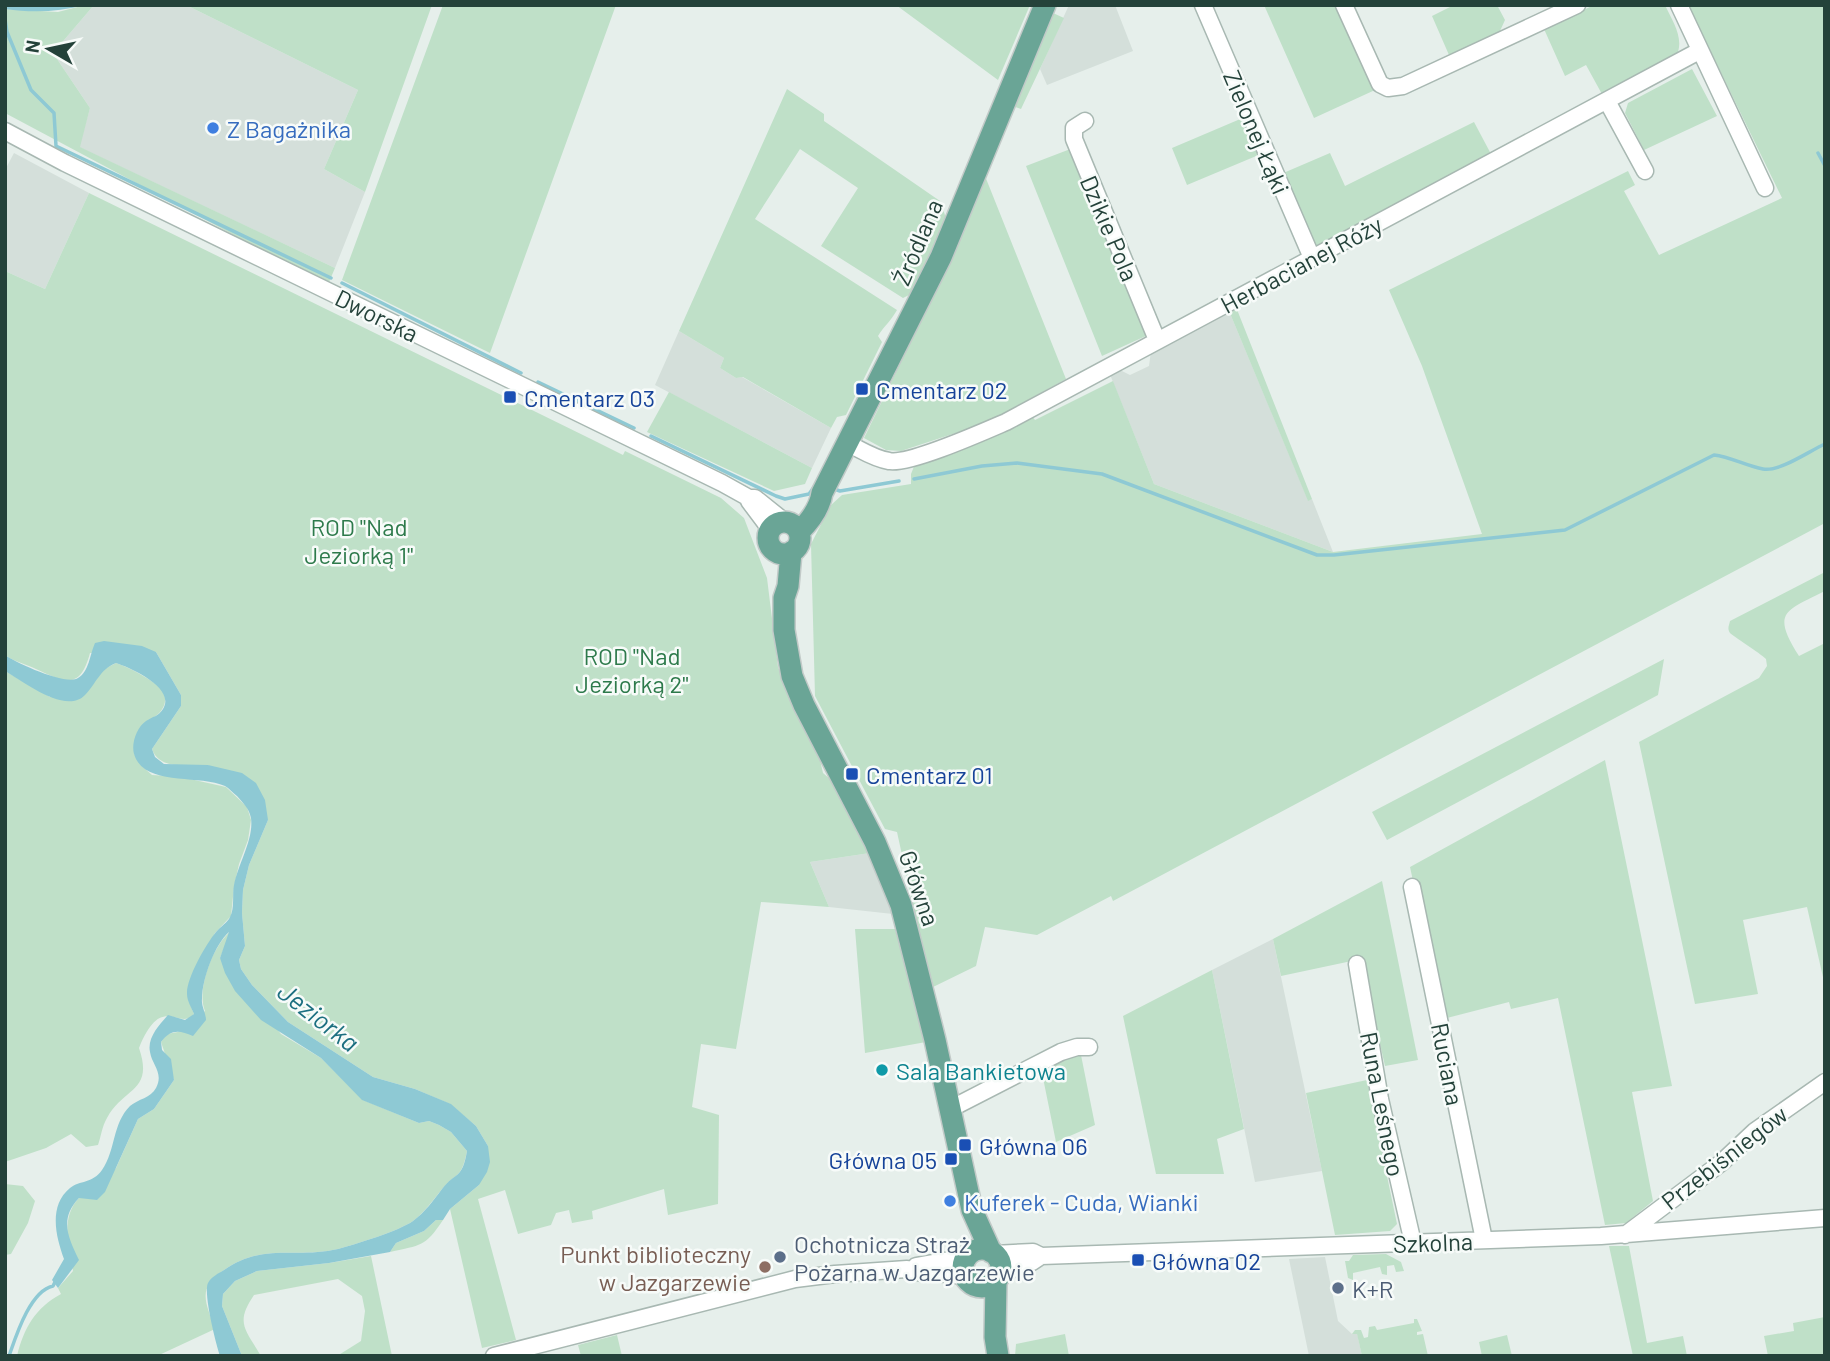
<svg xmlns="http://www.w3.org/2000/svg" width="1830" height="1361" viewBox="0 0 1830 1361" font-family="Barlow,sans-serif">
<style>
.built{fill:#d4dfda}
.green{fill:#bfe0c8}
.water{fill:#8ec9d4}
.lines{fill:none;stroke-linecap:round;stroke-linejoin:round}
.stream{stroke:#8ec9d4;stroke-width:3.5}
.minor-casing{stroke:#a8b8b2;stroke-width:19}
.major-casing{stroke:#c2cac8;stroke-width:24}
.minor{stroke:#fff;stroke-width:16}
.major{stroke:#6aa596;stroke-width:21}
.shop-dot{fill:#3f7fe0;stroke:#f7fbf9;stroke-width:2.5}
.transit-dot{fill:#1a4fb4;stroke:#f7fbf9;stroke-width:2.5}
.culture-dot{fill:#0f9aa8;stroke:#f7fbf9;stroke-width:2.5}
.service-dot{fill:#5c6f8a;stroke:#f7fbf9;stroke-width:2.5}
.education-dot{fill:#8d6e63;stroke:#f7fbf9;stroke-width:2.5}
.labels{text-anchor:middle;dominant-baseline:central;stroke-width:5;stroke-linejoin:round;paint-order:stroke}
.shop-label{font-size:24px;fill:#366cbe;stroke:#f7fbf9;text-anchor:start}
.street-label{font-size:24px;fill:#24423a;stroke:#f7fbf9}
.transit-label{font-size:24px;fill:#164399;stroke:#f7fbf9;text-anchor:start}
.park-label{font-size:24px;fill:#2d7a4b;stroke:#f7fbf9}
.culture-label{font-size:24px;fill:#0d838f;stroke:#f7fbf9;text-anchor:start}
.service-label{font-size:24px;fill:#4e5e75;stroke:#f7fbf9;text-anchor:start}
.education-label{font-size:24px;fill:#785e54;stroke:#f7fbf9;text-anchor:end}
.water-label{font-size:26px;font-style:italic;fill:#1c6f80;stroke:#f7fbf9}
</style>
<rect width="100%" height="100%" fill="#e6efeb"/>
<!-- built -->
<path class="built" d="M94,5h92l172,85 -34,79 41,23 -30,76 -256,-121 11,-39 -37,-55z
M1069,5h46l18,46 -86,34 -7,-16z
M14,153l75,40 -44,96 -40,-18v-101z
M1229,311l79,189 4,-1 21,53 -179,-68 -45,-112 7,-4 14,7 19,-9 2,-15z
M679,331l45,27 -4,10 16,10 6,-1 89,51 -19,40 -157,-83z
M870,853l23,61 -64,-7 -19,-45z
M1273,939l49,232 -67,11 -43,-212z
M1325,1257l13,64 14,13 5,-1 5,23h-53l-20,-97z"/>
<!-- green -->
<path class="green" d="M85,5h9l-41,48 37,55 -10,39 255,121 -6,14 -5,1 -319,-170v-104l53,3z
M186,5h246l-67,187 -41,-23 34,-79z
M443,5h173l-126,348 -148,-73z
M896,5h134l-32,75z
M1264,5h73l38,85 -61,28z
M1454,5h43l8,15 -5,11 -51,24 -17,-39z
M1594,5h71c7,15 18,31 13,47l-75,44 -17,-31 -21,11 -21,-47z
M1688,5h137v518l-712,378 -2,-5 -74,39 -52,-8 -9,39 -45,22 -34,-156 -12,-3 -70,-133 -4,-152 20,-39 11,-10 69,-11v-10l4,-10 45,-13 72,-35 3,4 78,-39 41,103 179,68 149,-18 -60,-168 -33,-76 239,-119 7,14 -11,6 35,64 123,-57z
M1053,13l11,5 -43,91 -8,-3z
M1692,69l25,47 -73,34 -19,-37 3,-10z
M787,89l37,25v7l116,80 6,17 -33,75 -10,5 -82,-52 37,-58 -58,-39 -45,70 142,91c-6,11 -13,16 -19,26l4,6 -36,73 -9,2 -6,11 -88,-51 -7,1 -16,-10 4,-10 -45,-27z
M1245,117l16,37 -74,31 -15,-37z
M1474,122l17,32 -179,95 -31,-75 49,-21 15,33z
M1073,148l75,187 -46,21 -76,-190z
M985,176l81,203 -80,44 -85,28 -15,-1 -22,-12 77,-158 42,-103z
M89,193l502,246 32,16 2,-4 96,47 23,20 23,60 11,89 7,19 35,74 3,13 7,6 40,74 -60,9 19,45 -68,-5 -25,147 -35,-5 -9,63 27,8 -1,89 -50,11 -4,-26 -72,22 1,8 -21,4 -3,-13 -13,3 -5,12 -33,9 -13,-44 -27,9 38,141 -34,8 -32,-139 29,-24 9,-39 -12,-20 -26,-22 -35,-15 -42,-12 -85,-55 -36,-37 -11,-16 -2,-9 6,-14 -3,-33 1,-23 6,-25 19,-45 -60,-55c-20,-1 -48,6 -56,-16l29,-43v-11l-25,-43 -66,1c-10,37 -24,30 -54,16 -10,-5 -21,-7 -31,-14v-384l40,18z
M1236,307l76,192 -4,2 -79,-190z
M669,392l143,76 -7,16 -31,7 -127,-59z
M1825,572v19c-40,20 -54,21 -26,65l26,-13v343l-18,-79 -64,13 15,74 -63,10 -56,-262 120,-64 8,-12 -1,-7c-6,-6 -33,-23 -36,-26 -3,-5 -1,-7 0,-12z
M1664,659l-6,36 -271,145 -15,-28z
M116,663c14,5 29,13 41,22 16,12 6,30 -9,35l-14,34 9,13 9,8 29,2 45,10 21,20 4,13 -3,20 -9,24 -5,23 -3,29 -16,17 -25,48v23l4,10c-15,18 -32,-23 -55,34 15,44 -15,39 -32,70 -5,8 -6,19 -9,27l-12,2 -15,-13 -25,14 -41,14v-491l45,26z
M1605,760l67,326 -40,6 21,109 -27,22 -21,2 -47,-227 -47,11 -2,-7 -66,17 -33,-152z
M1382,881l36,179 -33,6 -24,-107 -80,17 -8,-37z
M855,929h40l31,113 -61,11z
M231,931l-11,27 61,76 40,24 42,42 56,23 10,-2 10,4 12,7 16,19c-6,29 -10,20 -25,38 -9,11 -17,23 -29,32 -14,10 -57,23 -75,28 -43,10 -73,-7 -114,21 -27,18 -19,31 -9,59l-58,27h-140c7,-28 18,-48 44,-62l-3,-6 15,-17c-4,-25 -13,-53 6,-73l7,-1 30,-29 22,-49 16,-10 20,-29 -13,-38 6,-8 16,-3 22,-20c-9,-21 8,-66 26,-80z
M1212,970l32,159 -27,10 7,35h-68l-33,-158z
M1074,1051l7,4 14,70 -39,17 -15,-74z
M1367,1080l30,144 -7,7 -55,4 -29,-142z
M5,1184l18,2 12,15 -7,22 -17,31 -6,1z
M436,1220h7c-18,27 -22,25 -53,32l6,-9 28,-12z
M1609,1246h20l18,97 36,-7 4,20h-54z
M1386,1254l15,8 3,9 -8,1 -2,-7 -7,1v9l-5,-1 -2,-7 -27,6v7l-5,-2 -3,-17h4l4,-6z
M371,1256l21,100h-55l24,-15 4,-30 -3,-15 -24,-17 -84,16c-19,28 -9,34 7,61h-19l-20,-50 1,-12 12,-13 22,-10 72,-8z
M1825,1317v39h-57l-4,-20 30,-5 -1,-8z
M1414,1319h3l5,12 -5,1v3l6,-1 5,22h-66l-5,-22h-5l3,-4h6l3,8 4,-1 1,-10 6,-1 2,4 37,-7z
M1065,1334l4,22h-54l1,-12z
M617,1335l5,21h-41l-3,-11z
M1507,1335l5,21h-30l-3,-14z"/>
<!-- water -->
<path class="water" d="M5,5h80c-27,7 -52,8 -80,4z
M104,641l38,5 14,6 25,43v11l-29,43 3,8 9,7 44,1 34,8 14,10 9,17 3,20 -19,45 -6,25 -1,23 3,33 -6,14 2,9 11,16 36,37 85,55 42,12 36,15 25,22 12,20 2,16 -3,10 -8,13 -29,24 -7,11h-7l-12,11 -28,12 -6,9 -61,11 -72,8 -22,10 -12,13 -1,12 20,50h-22c-4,-12 -17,-63 -12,-73 3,-6 11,-10 16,-13 41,-28 71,-11 114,-21 18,-5 61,-18 75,-28 12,-9 20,-20 29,-32 14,-18 20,-9 25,-38l-16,-19 -12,-7 -10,-4 -10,2 -57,-23 -41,-42 -60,-38 -26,-29 -10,-18 -5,-15 9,-26c-14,12 -27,47 -27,67 -1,7 4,14 4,21l-13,16c-14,-6 -22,-7 -32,6l1,8 9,9 3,21 -20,29 -16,10 -33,73 -8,8 -18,-2c-20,21 -11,39 0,62l-21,28 -6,-8 12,-21c-8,-22 -16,-53 6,-71 10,-8 22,-4 32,-18 14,-20 10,-46 28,-64 8,-7 21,-8 26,-18 8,-15 -4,-23 -6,-36 -3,-14 9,-27 18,-37l17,5 9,-6c-2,-5 -7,-13 -7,-20 -1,-15 19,-50 29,-62 4,-5 12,-10 14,-15 5,-9 2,-23 4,-32 4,-21 20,-46 17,-67 -2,-10 -8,-15 -14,-22 -4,-3 -8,-8 -12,-10 -27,-12 -81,1 -91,-32 -3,-11 3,-27 12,-33 7,-5 12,-4 17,-12 13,-21 -32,-41 -47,-46 -16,6 -20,21 -31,32 -19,20 -61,-13 -80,-24v-16c11,8 62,31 73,23 11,-6 12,-24 17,-35z"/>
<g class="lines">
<!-- stream -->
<path class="stream" d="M5,19l2,13 24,58 23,23 2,33 275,132
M1818,153l7,13
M342,283l179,90
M538,382l96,46
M651,436l125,60 9,3 24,-5 5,-7
M914,479l68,-13 35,-3 85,11 215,81h17l231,-25 149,-75c17,2 32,11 49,14 17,3 46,-18 62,-25
M837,490l3,1 59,-10
M9,1356c7,-20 21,-65 44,-70l3,-6"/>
<defs>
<path id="minor" d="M1203,5l109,253
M1344,5l36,79 8,4 15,-2 174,-81
M1679,5l86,183
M1607,101l38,70
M1085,121l-11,7v11l83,201
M5,131l60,32 657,320 27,15h6l30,24
M849,444c12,6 26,15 40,17 20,4 96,-30 117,-39l693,-371
M749,501l21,28
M1412,887l72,353
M1357,964l23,135 33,144
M950,1109l111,-57 16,-5h12
M1625,1235l96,-72 34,-32 70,-49
M994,1254l39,-2 8,4 560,-20 224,-18
M916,1266l50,-9
M999,1274l33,-12 9,-6
M494,1356l301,-77 40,-5 72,-5 15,4 31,1 13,4"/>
<path id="major" d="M768 538a16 16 0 1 1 32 0a16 16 0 1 1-32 0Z
M799,532c10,-10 21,-24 23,-39l119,-236 104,-252
M791,552l-3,34 -4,12v32l8,46 12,29 71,137 26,63 34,135 37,170 19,42
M963 1268a19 19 0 1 1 38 0a19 19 0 1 1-38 0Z
M996,1281l-1,56 3,19"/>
</defs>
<!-- minor casing -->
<use href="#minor" class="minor-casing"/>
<!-- major casing -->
<use href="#major" class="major-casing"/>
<!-- minor -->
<use href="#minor" class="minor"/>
<!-- major -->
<use href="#major" class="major"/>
</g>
<!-- markers -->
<g class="shop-dot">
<circle cx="213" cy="128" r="7"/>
<circle cx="950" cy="1201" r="7"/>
</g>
<g class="transit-dot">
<rect x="855" y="382" width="14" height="14" rx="3.5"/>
<rect x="503" y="390" width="14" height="14" rx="3.5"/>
<rect x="845" y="767" width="14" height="14" rx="3.5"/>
<rect x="958" y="1138" width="14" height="14" rx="3.5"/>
<rect x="944" y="1152" width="14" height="14" rx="3.5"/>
<rect x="1131" y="1253" width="14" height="14" rx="3.5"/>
</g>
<circle class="culture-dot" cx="882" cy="1070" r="7"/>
<g class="service-dot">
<circle cx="780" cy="1257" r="7"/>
<circle cx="1338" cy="1288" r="7"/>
</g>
<circle class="education-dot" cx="765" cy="1267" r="7"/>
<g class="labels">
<!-- shop labels -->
<g class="shop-label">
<text x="227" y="128">Z Bagażnika</text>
<text x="964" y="1201">Kuferek - Cuda, Wianki</text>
</g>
<!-- street labels -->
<g class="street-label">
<text transform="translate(1257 132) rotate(67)">Zielonej Łąki</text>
<text transform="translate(1110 228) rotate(67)">Dzikie Pola</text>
<text transform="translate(917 242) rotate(-67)">Źródlana</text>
<text transform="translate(1301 264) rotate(-28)">Herbacianej Róży</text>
<text transform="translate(377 315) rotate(26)">Dworska</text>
<text transform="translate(920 888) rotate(71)">Główna</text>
<text transform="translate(1448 1064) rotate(79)">Ruciana</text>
<text transform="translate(1383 1104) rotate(79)">Runa Leśnego</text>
<text transform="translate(1724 1157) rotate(-38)">Przebiśniegów</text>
<text transform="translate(1433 1242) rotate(-2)">Szkolna</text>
</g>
<!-- transit labels -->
<g class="transit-label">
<text x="876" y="389">Cmentarz 02</text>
<text x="524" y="397">Cmentarz 03</text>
<text x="866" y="774">Cmentarz 01</text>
<text x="979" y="1145">Główna 06</text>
<text x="937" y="1159" text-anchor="end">Główna 05</text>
<text x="1152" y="1260">Główna 02</text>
</g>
<!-- park labels -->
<g class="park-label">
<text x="359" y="526">ROD "Nad<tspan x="359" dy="28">Jeziorką 1"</tspan></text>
<text x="632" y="655">ROD "Nad<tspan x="632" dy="28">Jeziorką 2"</tspan></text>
</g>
<!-- culture labels -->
<g class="culture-label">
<text x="896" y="1070">Sala Bankietowa</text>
</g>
<!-- service labels -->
<g class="service-label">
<text x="794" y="1243">Ochotnicza Straż<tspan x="794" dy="28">Pożarna w Jazgarzewie</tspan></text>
<text x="1352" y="1288">K+R</text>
</g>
<!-- education labels -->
<g class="education-label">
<text x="751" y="1253">Punkt biblioteczny<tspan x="751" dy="28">w Jazgarzewie</tspan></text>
</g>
<!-- water labels -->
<g class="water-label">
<text transform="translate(319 1016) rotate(38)">Jeziorka</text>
</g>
</g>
<!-- border -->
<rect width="1830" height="1361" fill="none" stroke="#24423a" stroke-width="14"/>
<!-- north arrow -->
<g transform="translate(49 49) rotate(279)" stroke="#f7fbf9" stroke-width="5" paint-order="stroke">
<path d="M0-5L12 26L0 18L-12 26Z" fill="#24423a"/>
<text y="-10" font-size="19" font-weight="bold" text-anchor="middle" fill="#24423a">N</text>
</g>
</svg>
